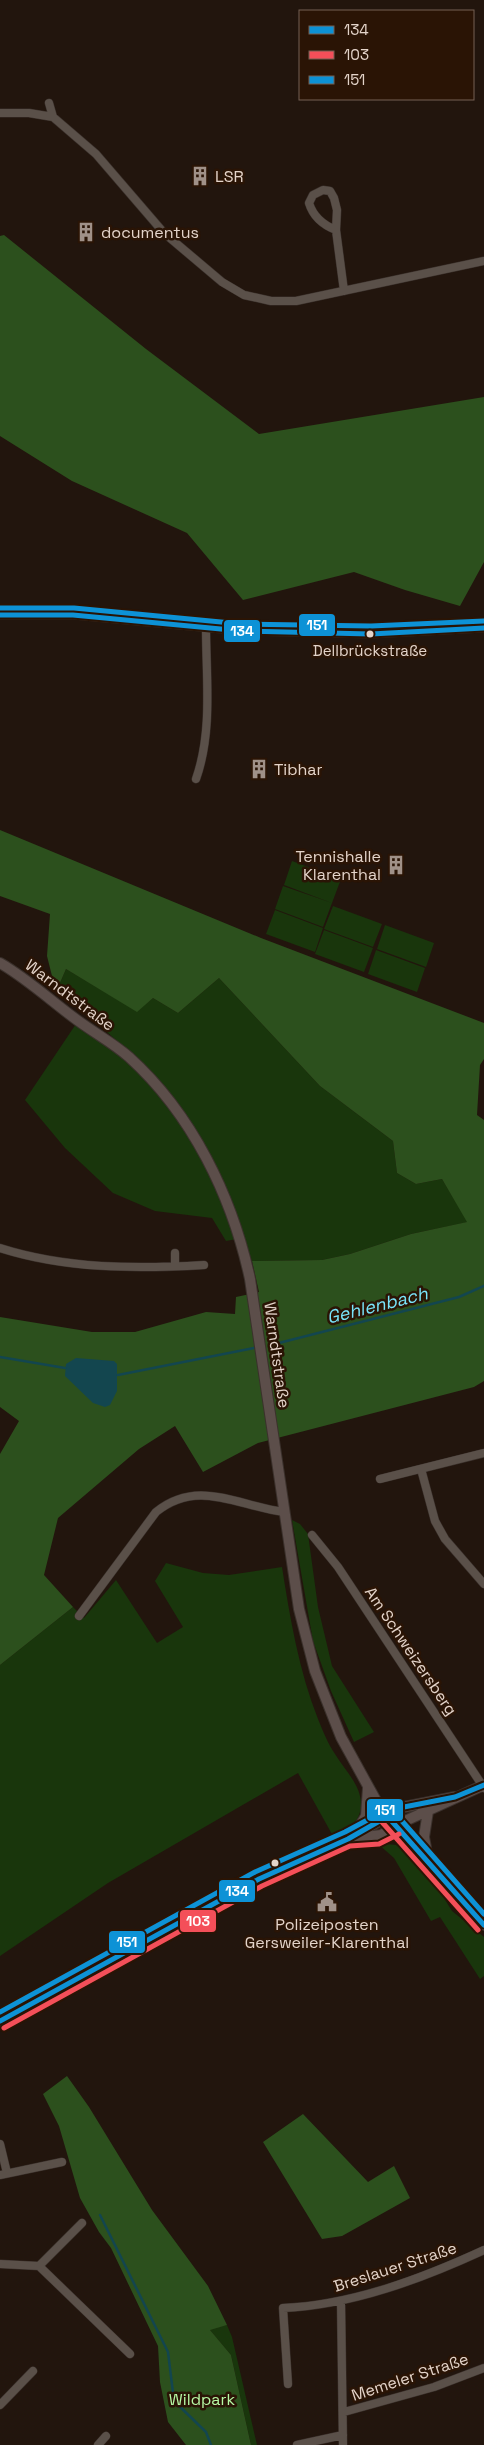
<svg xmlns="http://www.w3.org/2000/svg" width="484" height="2445" viewBox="0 0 484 2445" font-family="'Space Grotesk',sans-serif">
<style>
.green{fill:#19360c}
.forest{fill:#2c501d}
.water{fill:#13464f}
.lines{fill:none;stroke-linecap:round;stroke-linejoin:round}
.stream{stroke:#13464f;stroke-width:2.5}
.street-casing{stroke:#3b312c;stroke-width:9}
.secondary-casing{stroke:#3b312c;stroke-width:12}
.street{stroke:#5a5049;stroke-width:8}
.secondary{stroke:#5c4e4a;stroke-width:10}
.bus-1-casing{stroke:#2a1405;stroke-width:9}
.bus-2-casing{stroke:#2a1405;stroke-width:9}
.bus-3-casing{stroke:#2a1405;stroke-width:9}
.bus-1{stroke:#0d92d6;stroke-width:5}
.bus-2{stroke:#f44f59;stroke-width:5}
.bus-3{stroke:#0d92d6;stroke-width:5}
.bus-dot{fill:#e4d4ca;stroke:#2a1405;stroke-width:2}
.labels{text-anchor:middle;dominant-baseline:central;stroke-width:5;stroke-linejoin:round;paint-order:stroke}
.bus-label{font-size:15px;fill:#e4d4ca;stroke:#2a1405}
.poi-label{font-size:16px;fill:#e4d4ca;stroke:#2a1405;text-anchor:start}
.street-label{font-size:16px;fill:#e4d4ca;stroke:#2a1405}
.park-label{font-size:16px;fill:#b6f8a4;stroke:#2a1405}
.water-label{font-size:18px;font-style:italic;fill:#79e4fa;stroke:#2a1405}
.line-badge{stroke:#2a1405;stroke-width:2}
.badge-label{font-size:14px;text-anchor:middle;font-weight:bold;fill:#fff}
</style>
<rect width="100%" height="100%" fill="#22150d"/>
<!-- green -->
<path class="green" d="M292,861l49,18 -9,24 -48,-18z
M283,886l49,17 -9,24 -48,-18z
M333,906l49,18 -9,23 -49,-18z
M275,910l48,18 -8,24 -49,-18z
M385,925l49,18 -8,24 -49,-18z
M324,930l49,18 -9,24 -49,-18z
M376,950l49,18 -8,24 -49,-18z
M66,969l71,42 16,-13 25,15 41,-35 101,108 73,55 4,32 19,11 26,-5 26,43 -57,12 -61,20 -28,6 -70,1 -32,-85 -91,-124 -44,-40 -29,-20z
M78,1021c22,17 45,34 65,54 45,46 71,104 94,164l-11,2 -14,-23 -57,-7 -42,-18 -48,-45 -40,-48z
M292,1520l8,4 8,10 10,73 14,59 42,66 -20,10 -23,-51 -18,-50z
M166,1563l37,10 26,2 53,-8c8,51 17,104 36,152 5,12 10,25 17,35 9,15 26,31 26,50 0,18 -13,26 -28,32l-35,-63 -190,110 -108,73v-291l73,-58 11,11 32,-38 41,63 26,-16 -28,-46z
M377,1843l19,2 8,5 35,40 13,21 32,26v39l-4,3 -40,-62 -9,4 -37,-63z
M227,2325l5,12 25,108h-6l-20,-90 -22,-26z"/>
<!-- forest -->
<path class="forest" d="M4,235l142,114 113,85 225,-37v165l-24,44 -55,-16 -51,-18 -111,28 -56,-67 -115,-52 -72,-45v-200z
M0,830l261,108 223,85v36l-4,6 -3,50 7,5v261l-10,6 -216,56 -55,29 -28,-46 -36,23 -81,69 -14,57 29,32 -73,58v-211l19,-33 -19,-14v-90l92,15h43l71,-20 29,2 1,-17 23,-5 -7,-31 70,-1 28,-6 61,-20 56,-12 -25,-43 -26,5 -19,-11 -4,-32 -73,-55 -101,-108 -41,35 -25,-15 -16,14 -71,-43 -10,23 -9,-36 3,-42 -50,-18z
M67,2076l22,31 63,103 56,76 19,39 -17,5 21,25 20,90h-65l-18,-23 -8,-40 -2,-36 -47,-98 -12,-16 -19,-34 -21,-72 -16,-32z
M303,2114l65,68 26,-16 16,32 -68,38 -20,3 -59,-97z"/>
<!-- water -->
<path class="water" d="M76,1358l38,3 3,3v27l-7,14 -5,2 -12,-4 -28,-27 1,-12z"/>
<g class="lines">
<!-- stream -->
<path class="stream" d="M275,1344l184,-47 25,-11
M0,1357l65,11
M118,1375l136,-27
M100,2215l68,137 6,49 32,31 5,13"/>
<defs>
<path id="street" d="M49,103l4,14
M0,113h29l24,4 43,37 68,79 58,49 22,13 27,6h25l188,-40
M336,230c-13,-5 -23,-14 -27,-27l4,-8 10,-5 7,1 4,7 3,12 -1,20 8,61
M0,615h73l169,16 129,3 113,-6
M196,779c17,-48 10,-102 10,-152
M0,1248c66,21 136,21 204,17
M175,1266v-13
M421,1469l14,52 10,18 39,45
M380,1479l104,-26
M312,1535l26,32 146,221
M79,1616l77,-104c42,-34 81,-6 128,0
M0,2144l7,29
M0,2175l62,-13
M0,2264l39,2 91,88
M39,2266l43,-43
M341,2301l2,144
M288,2384l-5,-76c69,-3 138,-29 201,-58
M0,2405l33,-34
M344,2412l90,-25 50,-19
M98,2445l8,-9
M297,2445l46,-10"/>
<path id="secondary" d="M0,963c26,15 49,36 73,54 18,14 39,25 56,40 63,57 103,139 121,222l49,330 16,62 26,66 38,69 27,34 78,85
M428,1811l-4,26 5,27
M354,1835l12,-19 2,-28
M352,1839l29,-4 24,-14 79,-36
M0,2021l259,-142 89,-40 56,-32 51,-10"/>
</defs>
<!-- street casing -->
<use href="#street" class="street-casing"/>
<!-- secondary casing -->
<use href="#secondary" class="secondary-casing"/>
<!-- street -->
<use href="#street" class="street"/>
<!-- secondary -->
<use href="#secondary" class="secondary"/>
<defs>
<path id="bus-1" d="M0,615h73l169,16 129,3 113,-6
M388,1817l96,108
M0,2021l259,-142 89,-40 56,-32 51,-10 29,-12"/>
<path id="bus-2" d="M382,1822l96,108
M4,2028l258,-142 88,-40 29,-2 20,-10"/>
<path id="bus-3" d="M0,608h74l168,16 129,2 113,-5
M0,2012l255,-140 90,-40 41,-22 8,2 90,102"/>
</defs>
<!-- bus-1 casing -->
<use href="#bus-1" class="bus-1-casing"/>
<!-- bus-2 casing -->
<use href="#bus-2" class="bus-2-casing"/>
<!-- bus-3 casing -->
<use href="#bus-3" class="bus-3-casing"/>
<!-- bus-1 -->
<use href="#bus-1" class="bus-1"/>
<!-- bus-2 -->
<use href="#bus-2" class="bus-2"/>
<!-- bus-3 -->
<use href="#bus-3" class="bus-3"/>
</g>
<!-- icons -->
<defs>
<symbol id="building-bare" viewBox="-9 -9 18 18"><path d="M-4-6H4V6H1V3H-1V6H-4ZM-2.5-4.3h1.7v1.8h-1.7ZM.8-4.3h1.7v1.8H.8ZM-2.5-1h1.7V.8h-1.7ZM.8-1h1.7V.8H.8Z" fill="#a09188" stroke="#2a1405" stroke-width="2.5" paint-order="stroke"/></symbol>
<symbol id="civic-bare" viewBox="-9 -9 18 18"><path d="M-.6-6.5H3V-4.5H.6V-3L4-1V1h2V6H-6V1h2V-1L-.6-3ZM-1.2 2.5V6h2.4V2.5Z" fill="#a09188" stroke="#2a1405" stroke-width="2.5" paint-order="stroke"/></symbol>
</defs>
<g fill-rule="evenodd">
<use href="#building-bare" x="186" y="162" width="28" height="28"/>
<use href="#building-bare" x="72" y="218" width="28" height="28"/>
<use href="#building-bare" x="245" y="755" width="28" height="28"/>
<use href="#building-bare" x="382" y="851" width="28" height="28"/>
<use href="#civic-bare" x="313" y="1888" width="28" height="28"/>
</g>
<!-- markers -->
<g class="bus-dot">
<circle cx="370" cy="634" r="4.5"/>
<circle cx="275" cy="1863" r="4.5"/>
</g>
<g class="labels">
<!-- bus labels -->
<g class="bus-label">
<text x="370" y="650">Dellbrückstraße</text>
</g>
<!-- poi labels -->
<g class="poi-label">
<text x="215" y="176">LSR</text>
<text x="101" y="232">documentus</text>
<text x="274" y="769">Tibhar</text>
<text x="381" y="856" text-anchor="end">Tennishalle<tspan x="381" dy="18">Klarenthal</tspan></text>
<text x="327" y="1924" text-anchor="middle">Polizeiposten<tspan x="327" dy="18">Gersweiler-Klarenthal</tspan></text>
</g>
<!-- street labels -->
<g class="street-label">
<text transform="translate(70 995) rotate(37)">Warndtstraße</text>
<text transform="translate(277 1355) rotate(82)">Warndtstraße</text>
<text transform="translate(411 1651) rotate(56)">Am Schweizersberg</text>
<text transform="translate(395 2267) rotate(-18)">Breslauer Straße</text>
<text transform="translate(410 2377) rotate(-18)">Memeler Straße</text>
</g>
<!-- park labels -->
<g class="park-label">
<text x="202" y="2399">Wildpark</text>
</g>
<!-- water labels -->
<g class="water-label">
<text transform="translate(377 1305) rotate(-14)">Gehlenbach</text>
</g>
</g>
<g class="line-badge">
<rect x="298" y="613" width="38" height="24" rx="5" fill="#0d92d6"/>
<rect x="223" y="619" width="38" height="24" rx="5" fill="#0d92d6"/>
<rect x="366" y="1798" width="38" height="24" rx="5" fill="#0d92d6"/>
<rect x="218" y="1879" width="38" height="24" rx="5" fill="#0d92d6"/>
<rect x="179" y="1909" width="38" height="24" rx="5" fill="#f44f59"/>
<rect x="108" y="1930" width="38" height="24" rx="5" fill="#0d92d6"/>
</g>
<g class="badge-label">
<text x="317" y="630">151</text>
<text x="242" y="636">134</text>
<text x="385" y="1815">151</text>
<text x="237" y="1896">134</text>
<text x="198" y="1926">103</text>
<text x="127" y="1947">151</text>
</g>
<!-- legend -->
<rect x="299" y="10" width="175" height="90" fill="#2a1405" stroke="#746154"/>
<rect x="309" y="26" width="25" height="8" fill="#0d92d6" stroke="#746154"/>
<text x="344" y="35" font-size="15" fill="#e4d4ca">134</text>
<rect x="309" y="51" width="25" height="8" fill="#f44f59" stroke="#746154"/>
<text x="344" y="60" font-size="15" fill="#e4d4ca">103</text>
<rect x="309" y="76" width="25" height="8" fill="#0d92d6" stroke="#746154"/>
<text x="344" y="85" font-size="15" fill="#e4d4ca">151</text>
</svg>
